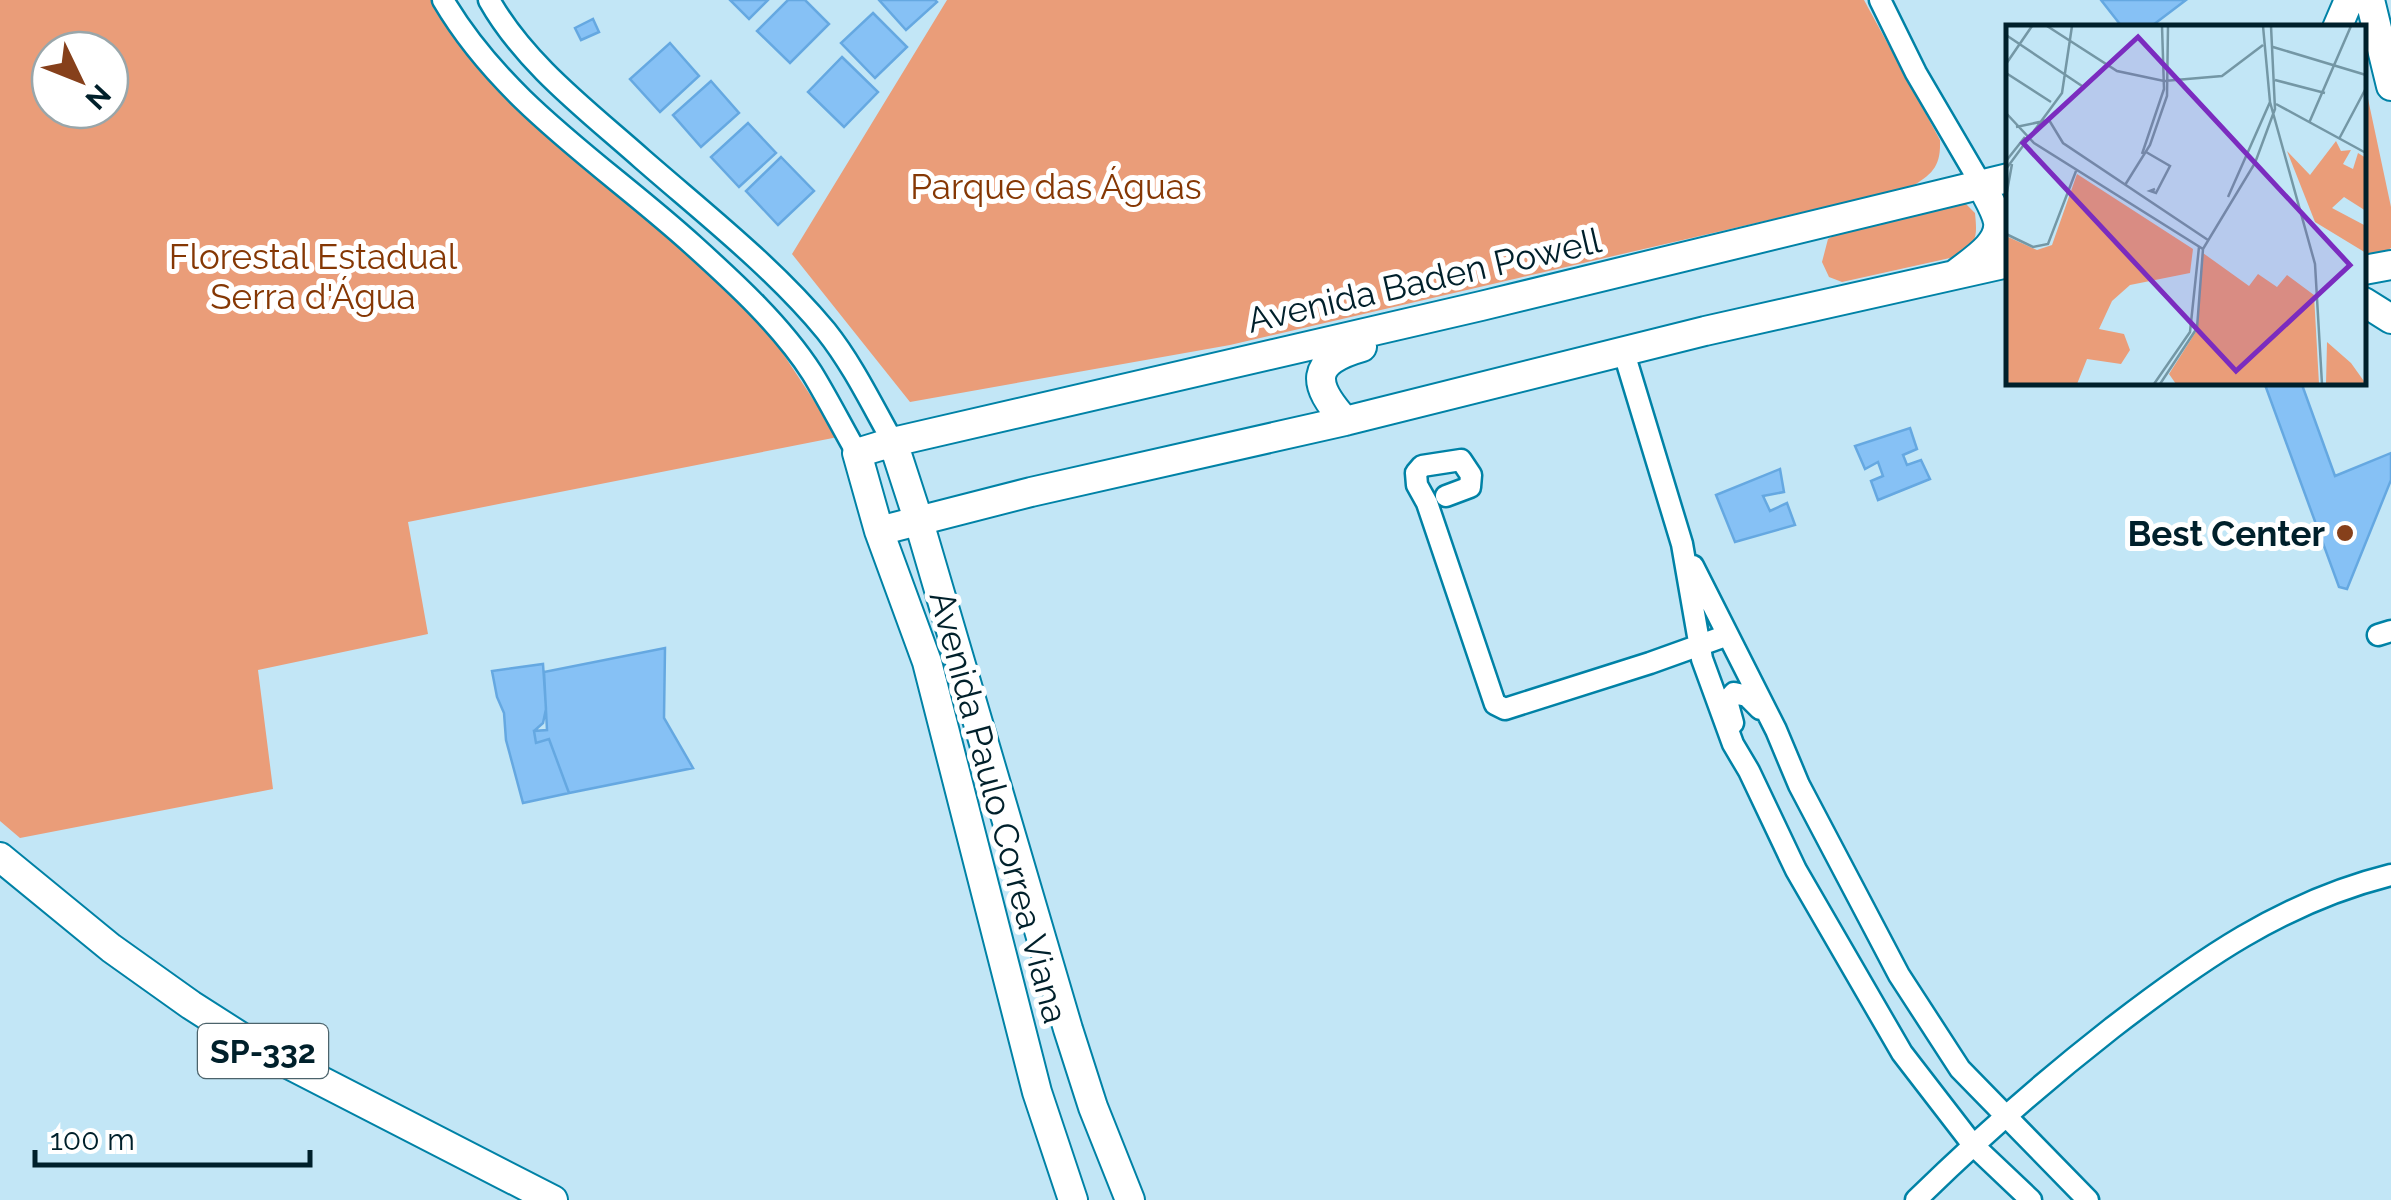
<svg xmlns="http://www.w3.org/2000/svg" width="2391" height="1200" viewBox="0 0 2391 1200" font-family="Raleway,sans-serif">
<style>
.green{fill:#ea9d79;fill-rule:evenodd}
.building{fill:#86c1f5;stroke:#65a8e1;stroke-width:2.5}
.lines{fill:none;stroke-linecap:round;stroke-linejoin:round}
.minor-casing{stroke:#0082a6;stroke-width:25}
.major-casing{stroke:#0082a6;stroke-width:32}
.minor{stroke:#fff;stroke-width:20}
.major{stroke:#fff;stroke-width:28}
.poi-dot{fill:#86401b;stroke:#fff;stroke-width:4}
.labels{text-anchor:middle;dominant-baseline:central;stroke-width:10;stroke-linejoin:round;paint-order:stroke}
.shield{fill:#fff;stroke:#4c636b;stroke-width:2.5}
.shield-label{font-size:32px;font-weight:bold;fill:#00202b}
.park-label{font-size:35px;fill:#853704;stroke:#fff}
.street-label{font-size:35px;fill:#00202b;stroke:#fff}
.poi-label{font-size:35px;font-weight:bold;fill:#00202b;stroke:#fff;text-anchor:end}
.inset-road{fill:none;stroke:#7497a5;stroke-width:2.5}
.view{fill:#7b2cbf;fill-opacity:0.15;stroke:#7b2cbf;stroke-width:5}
.inset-edge{fill:none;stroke:#00202b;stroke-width:5}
</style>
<rect width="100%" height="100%" fill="#c2e6f6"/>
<!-- green -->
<path class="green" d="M0,0h434l65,86 49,50 151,126 75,78 64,97 -430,85 20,112 -170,36 15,119 -253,49 -20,-17zM50,50h60v60h-60z
M947,0h917l76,140c1,27 -8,34 -29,47l-681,158 -320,57 -118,-148z
M2364,80l27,127v41l-7,5 -20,3z
M1964,202l11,11c2,21 3,30 -16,43l-117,26 -13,-5 -7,-15 6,-23 21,-12z"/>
<!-- building -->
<path class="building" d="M730,0h38l-19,19z
M788,0h17l24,24 -39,39 -33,-32z
M879,0h56l2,2 -31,28z
M2101,0h85l-37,28h-26z
M873,13l34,34 -32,31 -34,-35z
M593,19l6,13 -18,8 -6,-12z
M670,43l29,33 -39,36 -30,-33z
M842,57l36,35 -34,35 -36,-35z
M711,81l28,32 -38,34 -28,-32z
M748,123l28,30 -37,34 -28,-30z
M781,157l33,34 -36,34 -32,-34z
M2264,382h37l34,94 56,-23v27l-44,109 -8,-2z
M1910,428l7,21 -14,6 4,10 14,-5 9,19 -52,21 -7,-19 12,-5 -5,-14 -13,7 -10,-23z
M1780,469l4,23 -21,4 7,15 17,-8 8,22 -60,17 -19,-47z
M665,648l-1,70 29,50 -124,25 -20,-54 -13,4 -2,-12 13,-1 -3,-58z
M543,664l3,45 -3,14 -9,8 2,12 13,-4 20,54 -46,10 -17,-63 -2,-27 -7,-16 -5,-26z"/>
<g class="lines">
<defs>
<path id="minor" d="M443,0c61,104 163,166 250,245 42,38 88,80 119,128 16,26 30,54 45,80
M489,0c36,64 99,111 153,159 63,55 131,108 184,172 27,34 46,74 67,111
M1880,0l36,73 65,111
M1624,353l58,191 20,115 31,85 16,27 47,99 106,183 71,92 58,55
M1446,496l24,-9 1,-12 -10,-15 -39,6 -6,7 1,12 10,18 68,201 10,5 145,-46 78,-28
M1693,566l83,164 23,55 100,190 61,94 128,131
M2378,635l13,-4
M1733,723l-6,-22 7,-8 13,3 13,13
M1916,1200c62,-61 127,-118 196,-172 87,-67 170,-126 279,-153"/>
<path id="major" d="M2370,0l21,86
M2337,28l12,-28
M2364,270l27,-5
M1957,273c15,-12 44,-29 41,-51 -2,-12 -12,-27 -17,-38
M2364,302l27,17
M1345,421c-33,-37 -36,-59 17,-74
M893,442l26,80 149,507 25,78 37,93
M879,531l152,-39 314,-71 360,-90 303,-68
M0,857l111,91 80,57 72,46 290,149
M1073,1200l-36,-108 -110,-430 -48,-131 -22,-78 36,-11 588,-136 527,-128"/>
</defs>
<!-- minor casing -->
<use href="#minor" class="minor-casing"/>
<!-- major casing -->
<use href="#major" class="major-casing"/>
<!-- minor -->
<use href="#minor" class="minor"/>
<!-- major -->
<use href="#major" class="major"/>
</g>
<!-- markers -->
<circle class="poi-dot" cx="2345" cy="533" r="10"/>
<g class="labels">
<!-- shield labels -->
<rect class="shield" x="198" y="1024" width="130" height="54" rx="8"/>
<g class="shield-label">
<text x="263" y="1051">SP-332</text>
</g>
<!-- park labels -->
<g class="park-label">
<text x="1056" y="186">Parque das Águas</text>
<text x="313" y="256">Florestal Estadual<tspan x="313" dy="40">Serra d'Água</tspan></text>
</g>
<!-- street labels -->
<g class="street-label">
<text transform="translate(1424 280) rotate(-13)">Avenida Baden Powell</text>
<text transform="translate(999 807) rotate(75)">Avenida Paulo Correa Viana</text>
</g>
<!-- poi labels -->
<g class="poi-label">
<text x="2325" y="533">Best Center</text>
</g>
</g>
<!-- overview -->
<g transform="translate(2006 25)">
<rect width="360" height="360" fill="#c2e6f6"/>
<path d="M330,116l5,10 10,-1 -8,14 10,5 5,-16 8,5v53l-22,-14 -12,11 34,18v27l-51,-31 -28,-71 23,24zM71,149l116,75 -3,24 -60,12 -18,16 -13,28 25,5 6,16 -9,14 -34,-5 -10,25h-71v-148l31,14 15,-5zM197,228l46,33 9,-12 19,13 10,-12 27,20 5,89h-143l-7,-10 28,-44zM321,317l24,21 15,21h-40z" fill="#ea9d79"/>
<path class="inset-road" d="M41,1l70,45 47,10 58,-5 41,-31M0,10l79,53M267,22l93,28M0,39l26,-38M0,48l45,29M269,55l50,13M264,77l45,162 7,120M270,79l90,49M0,88l28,30 169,106 52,-86 20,-54 -4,-83M303,98l42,-97M10,102l33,-7 14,23 145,97M333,114l27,-51M140,127l24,14 -14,27 -6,-2 5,-2M136,129l22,-65 -2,-63M0,136l19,-24M0,144l56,-76 10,-67M119,160l25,-40 17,-49 1,-70M0,172l6,-33M222,172l42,-95 -7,-76M0,209l27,13 15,-3 28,-73M148,359l36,-52 9,-85M154,359l37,-56 6,-79"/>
<path class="view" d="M132,12l212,228 -114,106 -213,-228z"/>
<rect width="360" height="360" class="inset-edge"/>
</g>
<!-- north arrow -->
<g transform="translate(80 80) rotate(133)"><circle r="48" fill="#ffffff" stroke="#99a6aa" stroke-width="2.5"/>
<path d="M0-8L18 38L0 25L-18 38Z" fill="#86401b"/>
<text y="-15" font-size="28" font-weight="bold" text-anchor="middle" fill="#00202b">N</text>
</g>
<!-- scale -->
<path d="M35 1150v15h275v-15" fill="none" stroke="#00202b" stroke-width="5"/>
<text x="50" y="1150" font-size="30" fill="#00202b" stroke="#ffffff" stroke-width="8" paint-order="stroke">100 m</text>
</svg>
